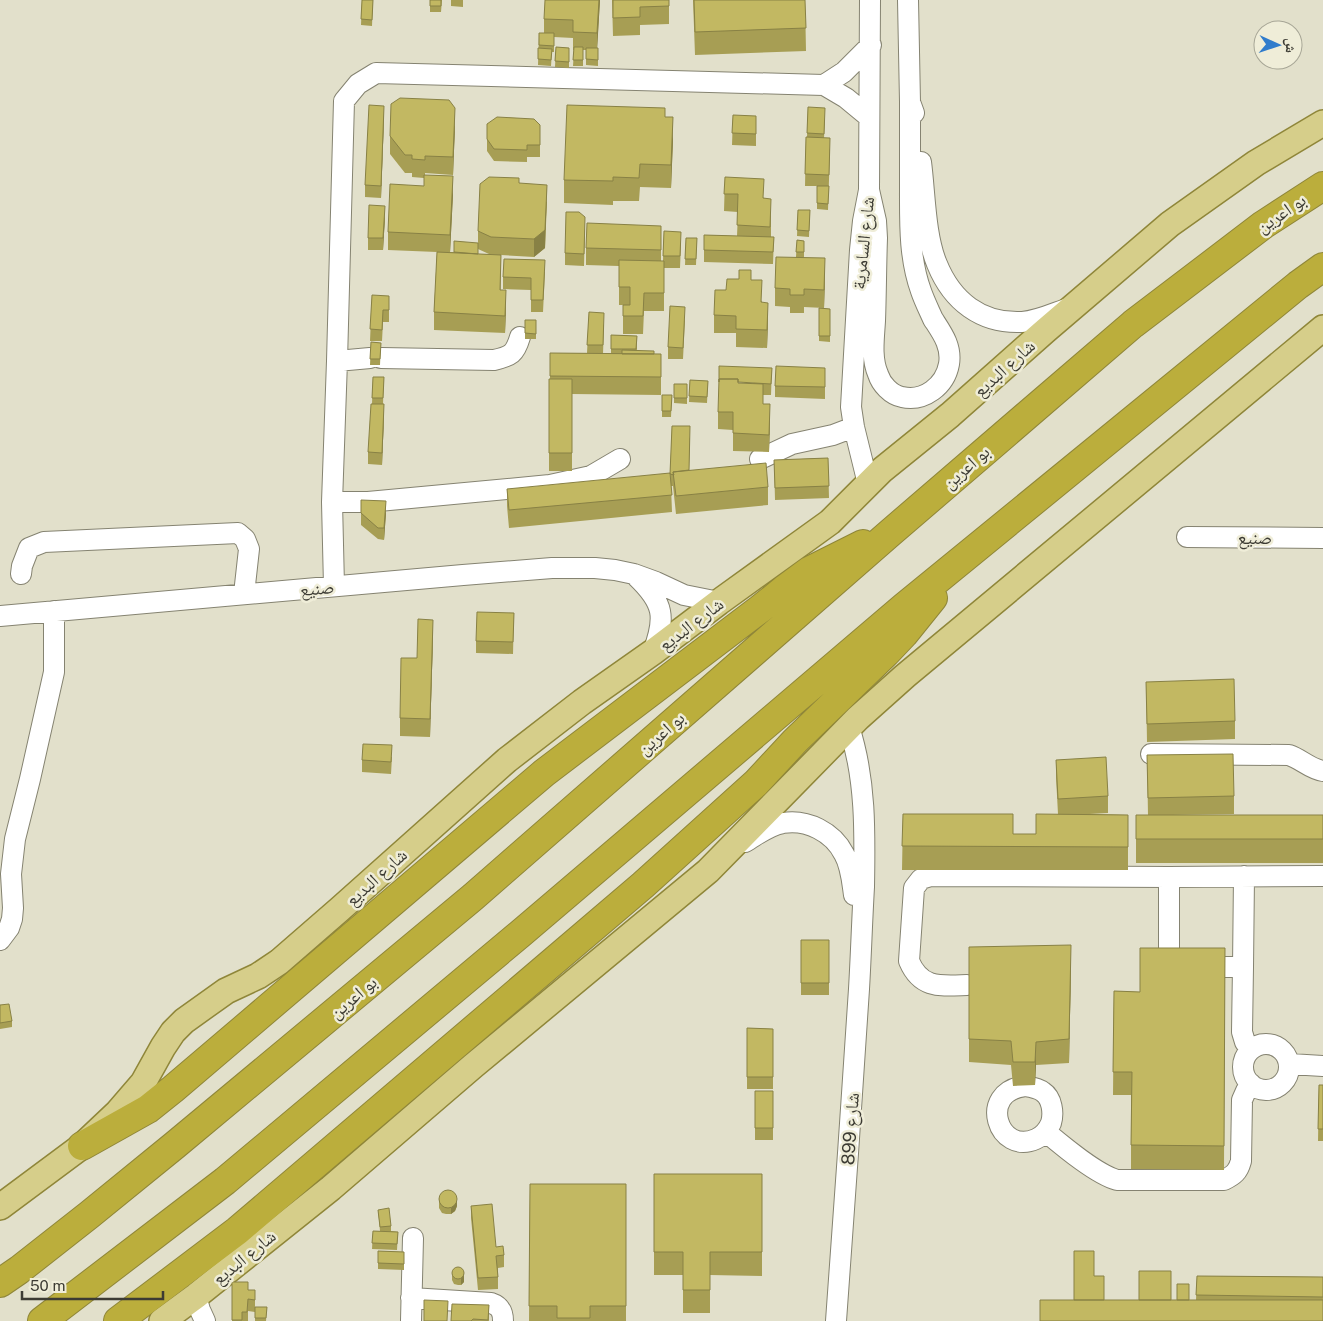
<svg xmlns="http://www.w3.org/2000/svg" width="1323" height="1321" viewBox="0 0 1323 1321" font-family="'Public Sans','Noto Naskh Arabic',sans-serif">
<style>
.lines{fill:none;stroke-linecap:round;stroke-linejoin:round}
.minor-casing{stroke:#858371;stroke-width:22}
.major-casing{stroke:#8f8639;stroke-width:28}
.highway-casing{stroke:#8f8639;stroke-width:30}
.minor{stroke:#fff;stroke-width:20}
.major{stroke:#d6ce8a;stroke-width:25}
.highway{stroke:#bbae3c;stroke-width:28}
.wall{fill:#a79e54;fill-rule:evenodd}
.shaded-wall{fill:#888145}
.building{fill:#c2b862;stroke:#888145}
.labels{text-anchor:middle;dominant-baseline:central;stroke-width:5;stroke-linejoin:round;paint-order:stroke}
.street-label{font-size:18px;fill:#3c3b33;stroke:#efedd8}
</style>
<rect width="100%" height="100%" fill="#e2e0cb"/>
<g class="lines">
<defs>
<path id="minor" d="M908,0l2,102 4,11
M824,85l20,-13 27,-27
M921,162c4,30 4,74 16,102 15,37 44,60 85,58 15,-1 30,-8 44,-13
M869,190l7,31 1,17c-1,28 -1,56 -2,83 -1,17 -4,37 3,53 3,10 13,21 24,23 22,5 43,-11 47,-33 3,-18 -7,-31 -16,-45 -4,-9 -9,-19 -12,-28 -12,-33 -11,-68 -11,-102 0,-29 0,-58 0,-87
M381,358l113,2c17,-4 21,-6 26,-23
M337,361l33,-3
M760,459l32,-15 41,-9 21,-8
M868,484l-14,-57 -3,-20 9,-157 3,-29 6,-31 1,-190
M332,502h36l182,-17 41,-9 29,-17
M1187,537l136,1
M21,574l1,-8 7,-18 15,-6 194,-9 7,6 4,10 -5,45
M637,577c27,26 29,40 16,75
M334,586l-2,-84 5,-141 7,-260 14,-17 18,-11 448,12 22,13 23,19
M0,616l463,-41 89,-7h43l20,2 19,4 22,8 28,13 35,7
M1151,754l138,1c12,4 21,14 34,16
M745,842c12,-7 24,-17 38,-19 24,-4 50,9 61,31 7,12 8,27 10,41
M1169,877l154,-1
M0,940l9,-12 3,-9 1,-11 -2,-34 4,-35 15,-60 24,-107v-61
M1243,967l1,-91
M967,985c-27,1 -46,4 -58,-24l5,-73 7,-9 10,-3 238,1v82l5,5 30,3h39l-1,65 3,10 5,7
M1243 1067a23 23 0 1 1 46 0a23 23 0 1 1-46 0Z
M1290,1064l33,2
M1025,1086c6,1 13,2 18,6 9,6 11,21 8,31 -3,7 -8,13 -15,16 -38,17 -59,-47 -11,-53z
M1046,1132c18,15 50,42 71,48h107c10,-5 14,-8 17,-19l1,-61 4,-9 5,-7
M196,1296l4,14 5,11
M411,1298l80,5c9,3 12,8 12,18
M411,1321l2,-83
M836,1321c8,-111 16,-221 23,-332 2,-34 3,-68 5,-102 1,-54 2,-108 -15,-160"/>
<path id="major" d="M0,1207l82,-61 36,-34 25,-29 20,-36 10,-15 11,-11 42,-30 32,-15 21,-14 61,-53 167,-149 75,-58 71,-50 66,-50 111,-80 52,-52 68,-55 96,-85 124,-106 86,-61 67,-40
M162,1321l34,-25 135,-108 142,-122 235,-195 150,-153 47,-42 418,-348"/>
<path id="highway" d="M82,1146l66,-37 25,-20 371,-316 216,-164 26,-21 23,-17 54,-27
M0,1283l19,-13 70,-55 86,-70 298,-248 417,-364 243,-209 130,-99 60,-39
M42,1321l183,-140 295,-247 384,-327 394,-322 25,-18
M118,1321l119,-90 406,-346 113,-102 39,-42 91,-88 18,-19 29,-36"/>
</defs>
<!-- minor casing -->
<use href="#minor" class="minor-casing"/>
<!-- major casing -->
<use href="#major" class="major-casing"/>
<!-- highway casing -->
<use href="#highway" class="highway-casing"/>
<!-- minor -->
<use href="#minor" class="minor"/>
<!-- major -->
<use href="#major" class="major"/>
<!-- highway -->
<use href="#highway" class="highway"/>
</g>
<!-- wall -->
<path class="wall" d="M362,0h11l-1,26 -11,-1z
M430,0h12l-1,12h-11z
M451,0h12v7l-12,-1z
M600,0l-3,48h1v18l-12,-1v-15h-3v16h-10l1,-16h-1v-12l-19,-1v15h-2l-1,14 -13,-1 1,-32h5v-14z
M612,0h57v24l-29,1v10l-27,1z
M693,0h112l1,51 -111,4z
M556,47l13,1v20l-14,-1z
M808,107l17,13 -1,18 6,12 -2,60 -11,-1v-23h-12l1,-49h1z
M733,115l23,13v18l-24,-1z
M665,117l8,23 -2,48 -31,-1 -1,14h-26v4l-49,-2v-23z
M384,118l-3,80 -16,-1v-12z
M487,124l53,13v20h-13v5l-33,-1 -7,-10z
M455,126l-2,49 -28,-2v2l28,19 -3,58h4l24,-9v-12l41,-48 28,19 -2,46 -11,9 -33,-2 -1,35 6,18 -1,25 -71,-3v-18l3,-60 -49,-2v-18l36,-46v-8l-12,-1v-4h-7l-15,-19v-18zM478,249l11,5h-11z
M725,177l39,21 7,18v21h3l-1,27 -69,-2v-27l33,1 1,-24 -14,-1z
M798,210h12l-1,27 -12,-1z
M385,217l-2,33h-15v-12z
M661,226v35h2l1,-30 17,13 -1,24h-16v43h-20l-1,23h-20v-29h-4v-39l-33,-1v-17z
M585,229l-1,37 -19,-1v-12z
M686,238h11l-1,27h-11z
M797,240l7,1v17l21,18 -1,32 -20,-1v6h-14v-6l-15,-1v-18l21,-31z
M545,272l-2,40h-12v-22l-28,-1v-12z
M751,280l11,22 6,18 -1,28 -31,-1v-14h-22v-18l12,-25z
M372,295l17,13v14h-6l-1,19h-12z
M819,308l11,1v33l-11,-1z
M589,312l15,13 -1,29h8v-19l26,1v14l17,4h7v41l-89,-1v77h-23v-92h1v-26h37z
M685,319l-2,40h-15v-12z
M525,320h11v19h-11z
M371,342l10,1 -1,22h-10z
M772,368l-1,27h-8v9l7,17 -1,31 -36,-1v-21l-15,-1v-17z
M373,377h11l-1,27h-11z
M825,379v20l-50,-2v-11z
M690,380l18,1 -1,22 -18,-1z
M674,384h13v20l-13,-1z
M662,395h10l-1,22h-9z
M384,416l-2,49 -14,-1v-12z
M672,426l18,12 -1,32 79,17v18l-92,9 -3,-28h-2l1,26 -163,16 -2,-22v-17l163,-10z
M828,458l1,40 -54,2 -1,-40z
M361,500l25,13 -2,27 -6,-1 -17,-14z
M514,613l-1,41 -37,-1v-12z
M433,637l-3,100 -30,-1v-18l17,-60z
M1146,682l89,39v18l-88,3z
M1147,755l87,41v18l-62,1h151v48h-187v-48h12z
M392,757l-1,17 -29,-2v-12z
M1056,760l52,36v17l-18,1 38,1v55h-226l1,-56 110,20h23l22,-20 -2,-37z
M801,940h28v55h-28z
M969,947l102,21 -2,95 -33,2 -1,20 -22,1 -2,-21 -42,-3z
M1225,948l-1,222 -93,-1v-74h-18l1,-104 26,1z
M0,1005l12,16v6l-12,2z
M747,1028l26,1v60h-26z
M1319,1085h4v56h-5z
M755,1091h18v49h-18z
M654,1174h108v102l-52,-1v38h-27v-38h-29z
M530,1184h96v137h-97z
M439,1198l18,8 -2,5 -4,3h-5l-4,-1 -3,-5z
M471,1206l25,41 8,8v12l-6,1v21l-20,1 -7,-72z
M378,1210l13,16v5l7,1 -1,18 -25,-1 1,-18h7z
M378,1251l26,1v18l-26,-1z
M452,1274l12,4v4l-3,3h-3l-4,-1 -2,-4z
M1094,1276l10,24h92l1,-24 126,1v44l-249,-21z
M232,1282l16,8h7v22l-7,-1v10h7v-14h12l-1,14h-34z
M489,1305v16h-38z"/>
<!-- shaded-wall -->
<path class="shaded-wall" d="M599,0h1l-3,51v-18z
M384,106v12l-3,80v-12z
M455,108v18l-2,49v-18z
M673,117v23l-2,48v-23z
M453,176v18l-3,59v-18z
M547,185l-2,63 -11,9v-18z
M385,206v11l-2,33v-12z
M501,255v17l-1,35v-17z
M825,258v18l-1,32v-18z
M506,290v18l-1,25v-17z
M768,303v17l-1,28v-18z
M384,404v12l-2,49v-12z
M770,404v17l-1,31v-17z
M386,501v12l-2,27v-12z
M433,620v17l-3,100v-18z
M1071,945v23l-2,95v-24z
M1036,1042v23l-1,20v-23z
M457,1201v5l-2,5 -4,3v-6z
M464,1272v10l-3,3v-6z"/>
<!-- building -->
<path class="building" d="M362,0h11l-1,20 -11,-1z
M430,0h11v6h-11z
M545,0h54l-2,33 -24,-1v-12l-29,-1z
M613,0h56v6l-29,1v10l-27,1z
M694,0h111l1,28 -111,4z
M539,33h15v13l-15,-1z
M556,47l13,1v14l-14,-1z
M574,47h9v13h-10z
M538,48l14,1 -1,11 -13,-1z
M586,48h12v12l-12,-1z
M400,98l49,2 6,8 -2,49 -28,-1v4l-13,-1v-4h-7l-15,-19 1,-32z
M369,105l15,1 -3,80 -16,-1z
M567,105l98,3v9h8l-2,48 -31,-1 -1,14 -26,-1v4l-49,-1z
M808,107l17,1 -1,26 -17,-1z
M733,115l23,1v18l-24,-1z
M497,117l37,2 6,6v20h-13v5l-33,-1 -7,-10v-15z
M806,137l24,1 -1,37 -24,-1z
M424,175l29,1 -3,59 -62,-3 2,-48 34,2z
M489,177l30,1v5l28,2 -2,45 -11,9 -43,-2 -13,-6 2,-47z
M725,177l39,2 -1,19 8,1 -1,28 -33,-2 1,-31h-14z
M817,186h12l-1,18 -11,-1z
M369,205l16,1 -2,32h-15z
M798,210h12l-1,21 -12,-1z
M566,212h13l6,5 -1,37 -19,-1z
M587,223l74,3v24l-75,-2z
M664,231l17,1 -1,24h-17z
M704,235l70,2 -1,15 -69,-2z
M686,238h11l-1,21h-11z
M797,240l7,1v11h-8z
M454,241l24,2v11l-24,-2z
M437,252l64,3 -1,35h6l-1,26 -71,-4z
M776,257l49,1 -1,32 -20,-1v6h-14v-6l-15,-1z
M504,259l41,1 -2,40h-12v-22l-28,-1z
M619,260l45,1v32h-20l-1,23h-20v-11h7v-18h-11z
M739,270h12v10h11l-1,22 7,1 -1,27 -31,-1v-13l-22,-1 1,-25h11l1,-11h12z
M372,295l17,1v14h-6l-1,20 -12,-1z
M670,306l15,1 -2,41 -15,-1z
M819,308l11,1v27h-11z
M589,312l15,1 -1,32h-16z
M525,320h11v14l-11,-1z
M611,335l26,1 -1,13h-25z
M371,342l10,1 -1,16h-10z
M622,350l32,1v3h-32z
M550,353l111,1v23l-111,-1z
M719,366l53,2 -1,16 -33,-2v-3h-19v3z
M776,366l49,2v19l-50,-1z
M373,377h11l-1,21h-11z
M549,379h23v74h-23z
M719,379h19v4l25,1v20h7l-1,31 -36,-2v-21h-15z
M690,380l18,1 -1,16 -18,-1z
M674,384h13v14h-13z
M662,395h10l-1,16h-9z
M371,404h13l-2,49 -14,-1z
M672,426h18l-1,44 -16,2 1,3 -4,-1z
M828,458l1,28 -54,2 -1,-28z
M766,463l2,24 -92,9 -3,-24z
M670,473l2,22 -163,15 -2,-21z
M361,500l25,1 -2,27h-6l-17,-15z
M477,612l37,1 -1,29 -37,-1z
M418,619l15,1 -3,99 -30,-1 1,-60h16z
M1234,679l1,42 -88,3 -1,-42z
M363,744l29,1 -1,17 -29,-2z
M1233,754l1,42 -86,2 -1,-43z
M1106,757l2,39 -50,3 -2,-39z
M903,814h110v20h23v-20l92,1v32l-226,-1z
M1136,815h187v24h-187z
M801,940h28v43h-28z
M1071,945l-2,94 -33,3 -1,20h-22l-2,-21 -42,-2v-92z
M1140,948h85l-1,198 -93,-1 1,-73h-19l1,-81 26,1z
M9,1004l3,17 -12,2v-18z
M747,1028l26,1v48h-26z
M1319,1085h4v44h-5z
M755,1091h18v37h-18z
M654,1174h108v78h-52v38h-27v-38h-29z
M530,1184h96v122h-36v12h-33v-12h-28z
M439 1199a9 9 0 1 1 18 0a9 9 0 1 1-18 0Z
M492,1204l4,43 7,-1 1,9 -8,1 2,21 -20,1 -7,-72z
M389,1208l2,18 -11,1 -2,-17z
M373,1231l25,1 -1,12 -25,-1z
M378,1251l26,1v12l-26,-1z
M1074,1251h20v25h10v24h-30z
M452 1273a6 6 0 1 1 12 0a6 6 0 1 1-12 0Z
M1139,1271h32v29h-32z
M1197,1276l126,1v20l-127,-2z
M232,1282h16v8h7v10l-7,-1 -1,13h-5v8h-10z
M1177,1284h12v16h-12z
M424,1300l24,1 -1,20h-23z
M1040,1300h283v21h-283z
M452,1304l37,1 -1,15 -15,-1 -2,2h-20z
M255,1307h12l-1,11h-11z"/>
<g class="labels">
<!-- street labels -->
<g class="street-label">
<text transform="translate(1281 213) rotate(-34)">بو اعرين</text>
<text transform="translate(863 243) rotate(-84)">شارع السامرية</text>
<text transform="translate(1004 368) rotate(-42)">شارع البديع</text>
<text transform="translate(966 467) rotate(-41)">بو اعرين</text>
<text x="1255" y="537">صنيع</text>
<text transform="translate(317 588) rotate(-5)">صنيع</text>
<text transform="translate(691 624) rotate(-37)">شارع البديع</text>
<text transform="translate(661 733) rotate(-41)">بو اعرين</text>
<text transform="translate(376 877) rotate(-42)">شارع البديع</text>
<text transform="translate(353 997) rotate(-40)">بو اعرين</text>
<text transform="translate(850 1129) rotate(-86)">شارع 899</text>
<text transform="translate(244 1257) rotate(-39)">شارع البديع</text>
</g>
</g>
<!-- north arrow -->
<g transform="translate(1278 45) rotate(93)"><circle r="24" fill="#efedd8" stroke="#a7a696"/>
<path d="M0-4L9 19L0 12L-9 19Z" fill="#307ccc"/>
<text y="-8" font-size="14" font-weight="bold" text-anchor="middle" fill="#3c3b33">ش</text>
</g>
<!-- scale -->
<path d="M22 1291v8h141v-8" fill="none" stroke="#3c3b33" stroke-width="2.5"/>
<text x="30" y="1291" font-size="15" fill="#3c3b33" stroke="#efedd8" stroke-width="4" paint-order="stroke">50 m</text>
</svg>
